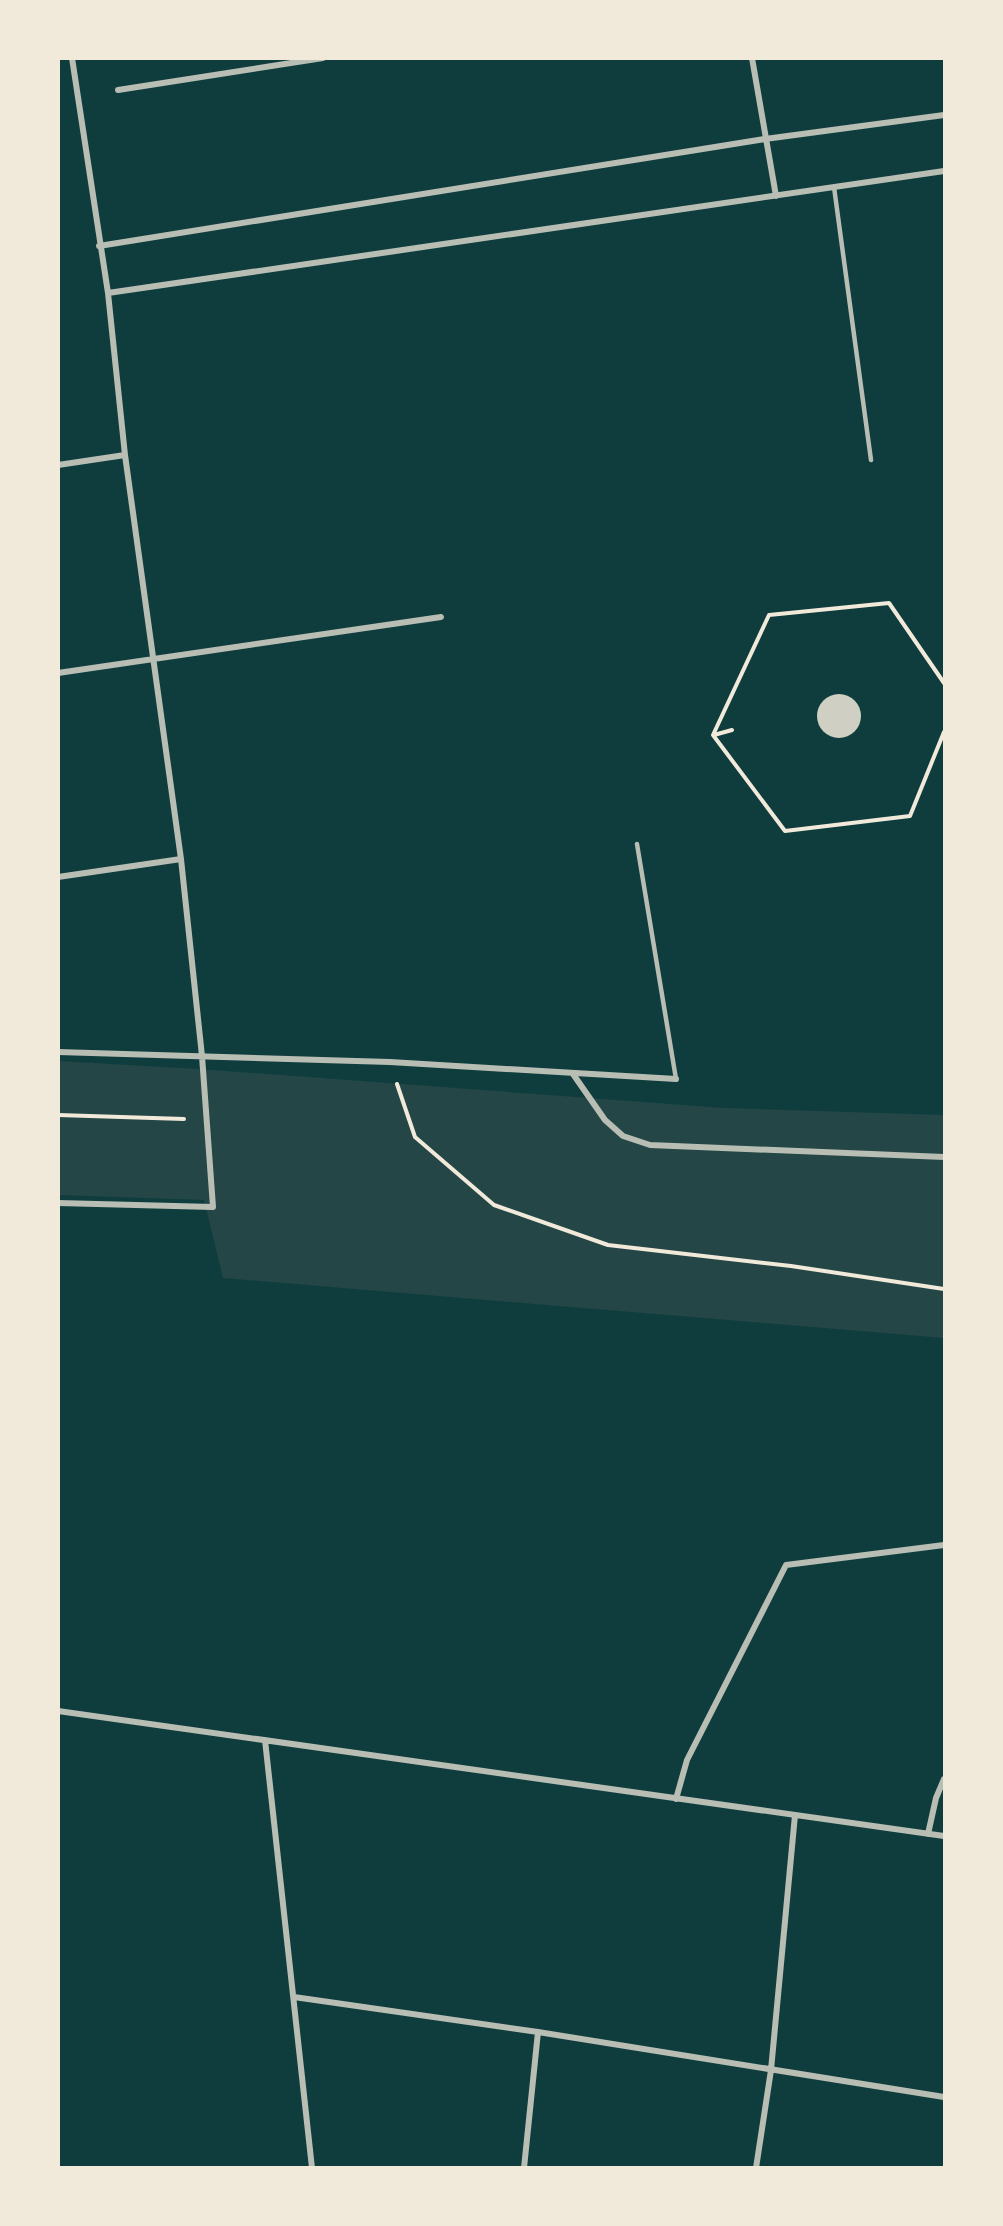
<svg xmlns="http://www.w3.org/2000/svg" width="1003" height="2226" viewBox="0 0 1003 2226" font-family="'Sofia Sans Condensed',sans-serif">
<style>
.green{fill:#244646}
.building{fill:#cfcfc3}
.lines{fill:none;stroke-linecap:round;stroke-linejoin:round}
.path{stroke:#f1e9da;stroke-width:4}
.service{stroke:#b8beb3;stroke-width:4.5}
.minor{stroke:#b8beb3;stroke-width:6}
</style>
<rect width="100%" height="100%" fill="#0f3d3e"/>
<!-- green -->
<path class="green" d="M58,1061l141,8 525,39 220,7v223l-721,-60 -19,-78 -145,-5z"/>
<!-- building -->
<path class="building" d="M817 716a22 22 0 1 1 44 0a22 22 0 1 1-44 0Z"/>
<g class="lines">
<!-- path -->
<path class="path" d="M944,683l-55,-80 -120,12 -56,120 72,96 125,-15 34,-84
M714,735l18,-5
M397,1084l18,53 79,68 114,40 183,21 153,23
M58,1115l126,4"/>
<!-- service -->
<path class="service" d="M834,187l37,273
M637,844l39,235"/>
<!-- minor -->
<path class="minor" d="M752,58l24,138
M118,90l205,-32
M99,246l666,-107 179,-24
M108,293l836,-122
M58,465l67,-10
M58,673l383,-56
M58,877l123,-18
M58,1052l332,10 286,17
M573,1074l32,46 18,16 27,9 294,12
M58,1203l155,4 -11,-151 -21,-197 -56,-404 -17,-162 -36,-235
M58,1711l886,125
M265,1740l47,428
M676,1799l11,-39 99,-195 158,-20
M928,1834l8,-36 8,-19
M294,1997l244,35 406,65
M524,2168l14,-136
M756,2168l15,-98 24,-255"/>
</g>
<!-- border -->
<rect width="1003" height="2226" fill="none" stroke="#f1e9da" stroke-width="120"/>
</svg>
